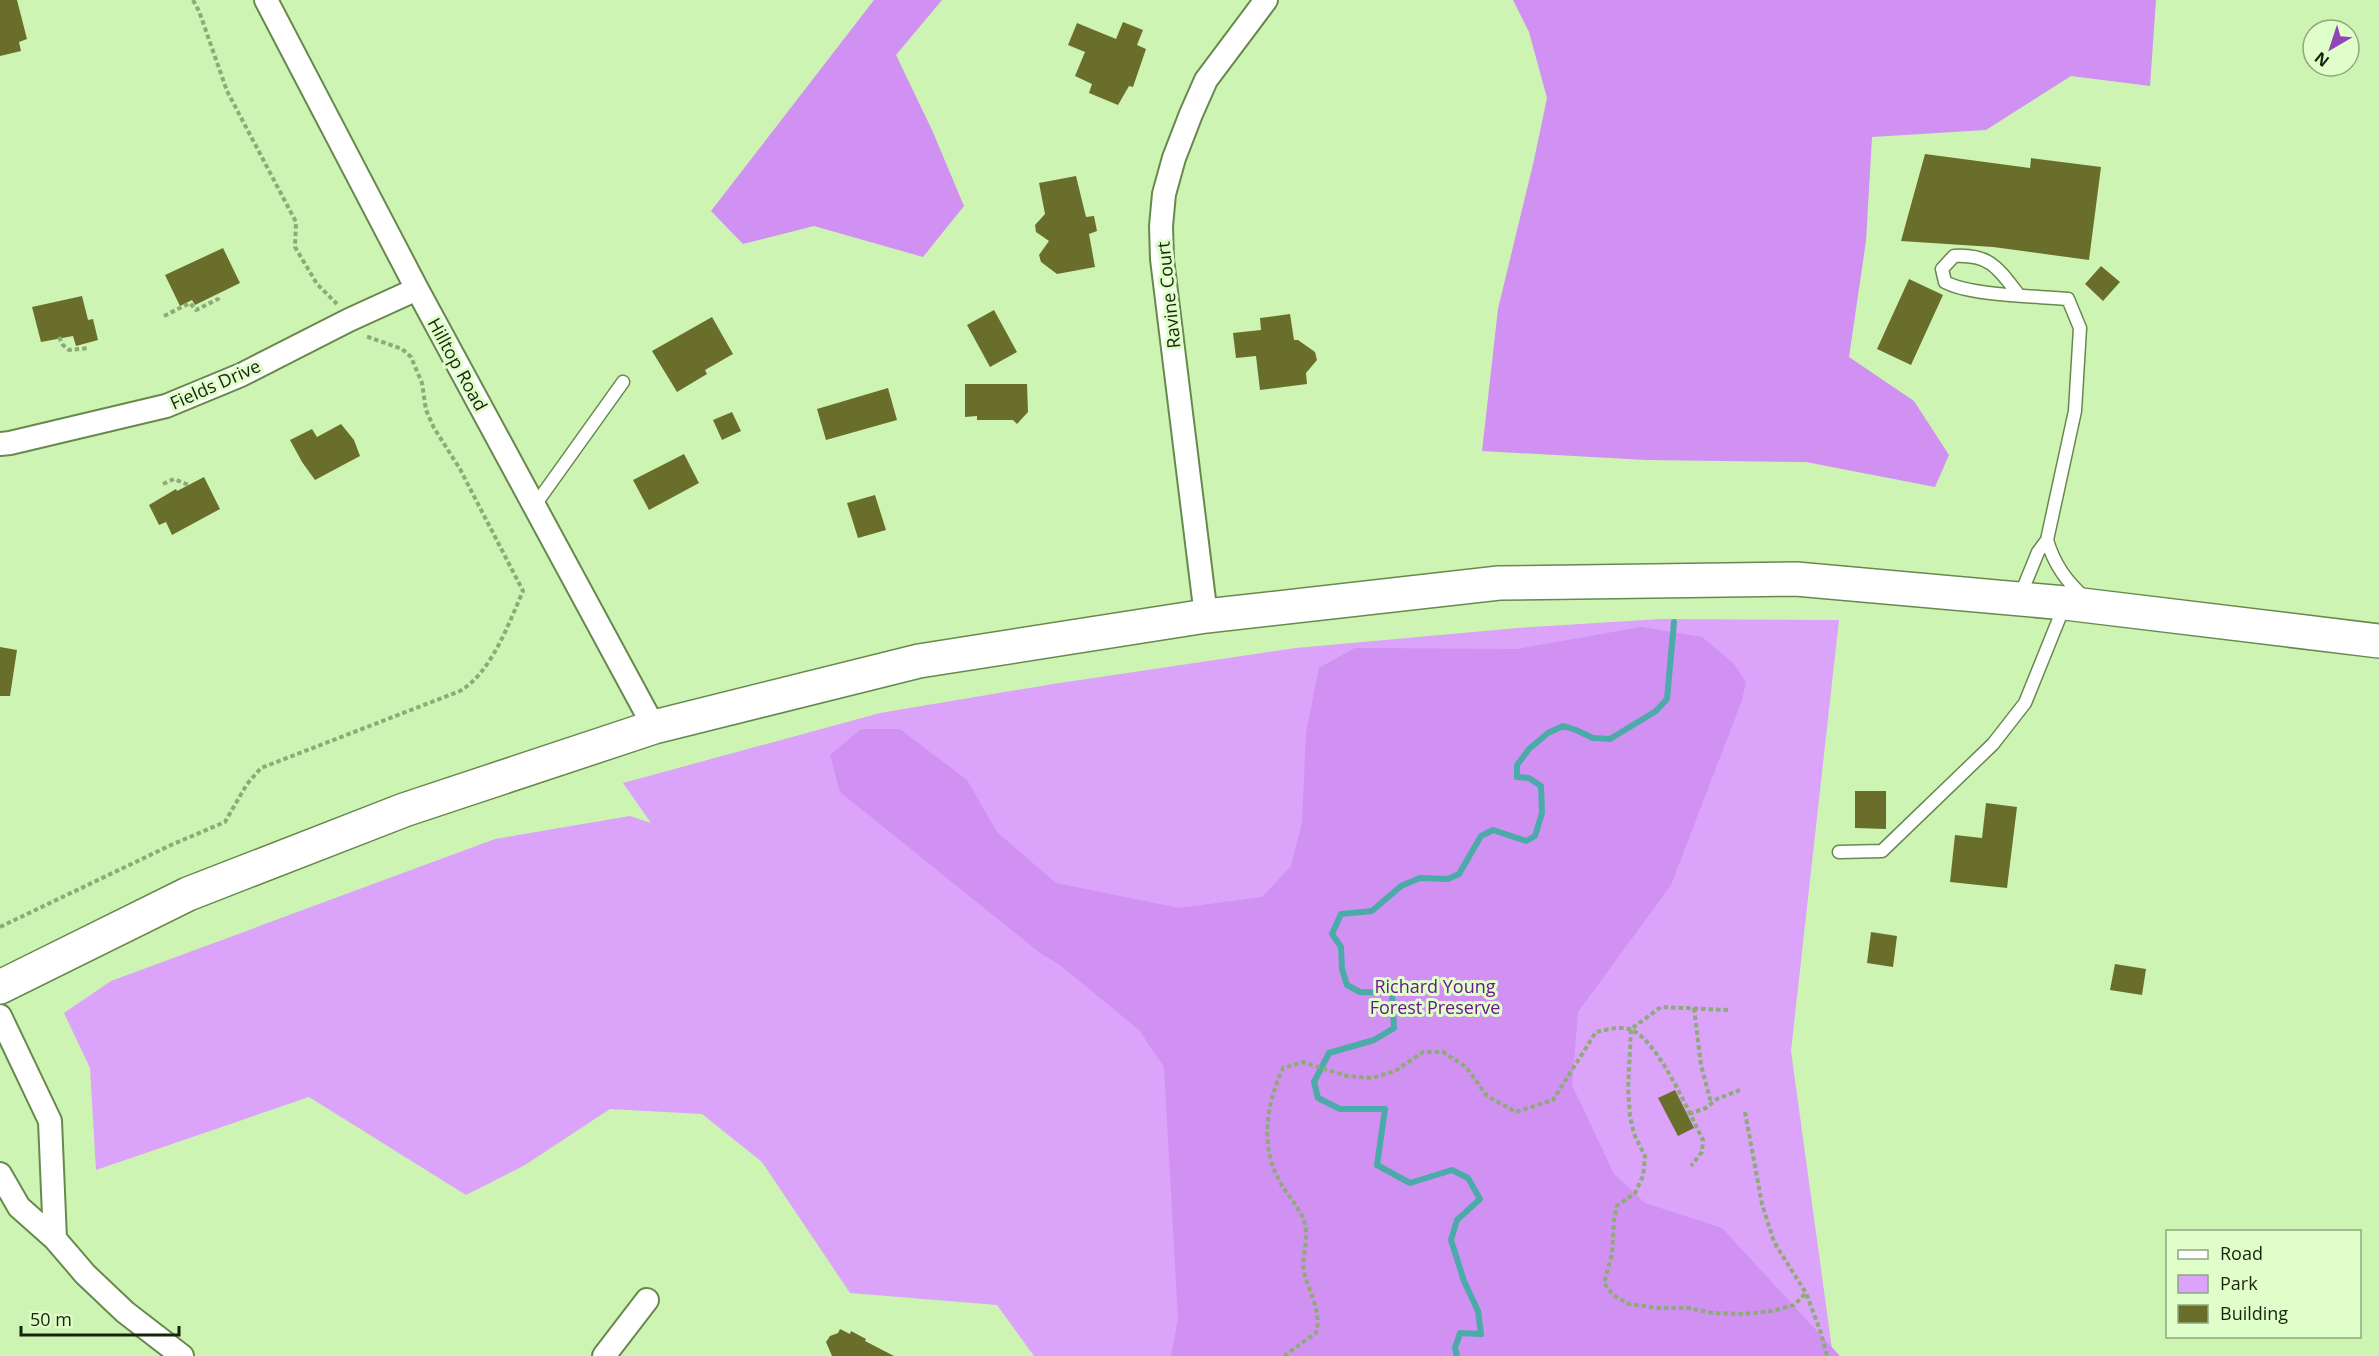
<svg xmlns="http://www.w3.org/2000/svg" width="2379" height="1356" viewBox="0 0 2379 1356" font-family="'Open Sans',sans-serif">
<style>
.green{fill:#dba3fa}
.forest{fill:#d091f3}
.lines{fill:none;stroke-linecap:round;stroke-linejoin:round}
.stream{stroke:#4aaba8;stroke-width:6}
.building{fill:#6a6e2b}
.service-casing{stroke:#67894d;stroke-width:15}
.minor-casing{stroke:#67894d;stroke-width:26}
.primary-casing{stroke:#67894d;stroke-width:36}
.path{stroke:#8daa77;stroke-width:4;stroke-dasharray:4.5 3;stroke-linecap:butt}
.service{stroke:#fff;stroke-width:12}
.minor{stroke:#fff;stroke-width:22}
.primary{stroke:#fff;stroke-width:33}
.labels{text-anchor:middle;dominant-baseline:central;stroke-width:6;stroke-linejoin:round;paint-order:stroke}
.street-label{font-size:18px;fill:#17240b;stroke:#e0feca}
.park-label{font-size:18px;fill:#69188c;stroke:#e0feca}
</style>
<rect width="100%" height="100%" fill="#cef4b3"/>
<!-- green -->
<path class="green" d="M1661,619l178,1 -48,431 42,305h-799l-37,-51 -147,-12 -88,-131 -60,-48 -92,-5 -85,56 -59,30 -157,-98 -213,73 -6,-102 -26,-55 47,-32 384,-142 135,-23 21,7 -28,-40 257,-70 173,-29 243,-36 222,-20z"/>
<!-- forest -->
<path class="forest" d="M874,0h68l-46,55 36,75 32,76 -41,51 -109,-31 -71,18 -32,-33z
M1513,0h643l-6,86 -79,-10 -85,54 -114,7 -6,104 -17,116 65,44 35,54 -14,32 -129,-25 -160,-2 -164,-9 16,-142 36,-149 13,-62 -18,-66z
M1641,627l61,10 32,27 12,18 -4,18 -71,185 -93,127 -6,73 42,89 31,29 77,25 118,128h-669l7,-37 -14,-252 -25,-37 -79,-65 -20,-12 -200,-161 -10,-37 31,-26h39l67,51 30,52 59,51 123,25 83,-11 29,-31 11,-43 4,-90 13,-65 36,-20 162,1z"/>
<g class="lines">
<!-- stream -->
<path class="stream" d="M1457,1356l-2,-8 5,-15 21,1 -3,-23 -14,-30 -13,-41 6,-20 23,-21 -12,-21 -16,-8 -42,13 -33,-18 8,-56h-45l-22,-11 -4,-16 15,-29 45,-13 20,-12 -2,-35 -32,-1 -13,-7 -5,-16 -1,-22 -9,-13 9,-20 31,-3 29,-25 19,-8 28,1 11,-5 22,-38 12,-6 33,11 9,-5 7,-23 -1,-27 -12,-8 -12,-1v-12l12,-16 19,-16 15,-7 13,4 17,8 17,1 46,-28 11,-12 7,-77"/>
</g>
<!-- building -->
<path class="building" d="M0,0h17l10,39 -8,3 2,9 -21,5z
M1123,22l20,8 -6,15 9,4 -13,38 -4,-1 -11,19 -29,-12 3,-9 -17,-8 10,-24 -17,-7 9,-22 39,16z
M1925,154l105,14 1,-10 70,9 -12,93 -96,-13 -92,-6z
M1076,176l10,41 8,-1 3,15 -8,3 6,33 -38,7 -16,-12 -2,-7 10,-14 -13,-9 -1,-7 10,-11 -6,-31z
M223,248l17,35 -45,22 -3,-5 -12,6 -15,-31z
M2101,266l19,16 -17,19 -18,-17z
M1909,279l34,16 -32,70 -34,-16z
M82,296l6,24 5,-1 5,21 -22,6 -3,-10 -32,6 -9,-35z
M994,310l23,42 -27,15 -23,-42z
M1290,314l4,26h4l17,12 2,8 -11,13 1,11 -47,6 -4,-34 -20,2 -3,-25 28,-3 -1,-12z
M712,317l21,37 -28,16 2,4 -30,18 -25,-41z
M965,384h62l1,28 -11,12 -4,-4h-36v-4l-12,1z
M888,388l9,32 -71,20 -9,-31z
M732,412l9,19 -19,9 -9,-20z
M341,424l13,16 6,16 -45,24 -13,-18 -12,-22 22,-11 5,8z
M684,454l15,29 -50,27 -16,-30z
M204,477l16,32 -48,26 -6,-13 -7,3 -10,-20 27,-16 1,2z
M875,495l11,35 -28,8 -11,-35z
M0,647l17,3 -7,46h-10z
M1855,791h31v38l-31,-1z
M1986,803l31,4 -10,81 -57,-6 5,-47 27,3z
M1871,932l26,4 -4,31 -26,-4z
M2115,964l31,5 -4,26 -32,-5z
M1675,1090l19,38 -16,8 -20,-38z
M840,1329l10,5 1,-3 15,8 -1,2 29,15h-62l-6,-14 4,-6 8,-3z"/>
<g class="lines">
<defs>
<path id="service" d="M2018,294c-20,-26 -28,-40 -64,-38l-12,13 3,13c26,14 92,14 123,17l12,29 -5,83 -28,129 -9,12 -18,44
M535,505l88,-123
M2047,540c7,24 19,41 38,58
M1839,852l43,-1 111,-107 32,-41 40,-99"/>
<path id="minor" d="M266,0l151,289 237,438
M0,444l10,-1 156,-37 75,-31 108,-55 68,-31
M1206,616l-44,-357 -1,-33 3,-32 10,-36 17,-44 15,-34 60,-80
M0,1016l50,105 5,118
M0,1174l19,33 36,32 30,35 40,38 57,44
M604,1356l43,-56"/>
<path id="primary" d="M0,987l188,-93 216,-84 250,-83 265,-66 287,-45 293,-33 297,-4 269,24 314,38"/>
</defs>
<!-- service casing -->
<use href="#service" class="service-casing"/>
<!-- minor casing -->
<use href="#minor" class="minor-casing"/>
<!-- primary casing -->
<use href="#primary" class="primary-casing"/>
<!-- path -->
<path class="path" d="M193,0l6,11 28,80 69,131 -1,25 22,37 20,20
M164,316l26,-13 6,7 22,-11 2,-4
M59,337l4,8 6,5 20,-2
M163,484l11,-5 15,6
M0,927l171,-82 54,-23 22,-38 14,-16 199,-77c31,-18 49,-68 63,-100l-63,-122 -26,-41 -8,-18 -4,-27 -11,-26 -9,-8 -37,-13
M1694,1008l7,57 10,38
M1728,1010l-67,-3 -30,22 -3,60 2,27 4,18 11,22 -2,20 -8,17 -18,13 -3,14 -2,34 -8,29 9,12 16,9 29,4h30l25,5 31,1 28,-3 22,-6 12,-12
M1745,1112l17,92 12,38 32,51 15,40 6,23
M1689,1114l17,-6 11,-9 23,-9
M1284,1356l32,-23c6,-21 -7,-41 -12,-61 -3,-16 6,-34 0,-51 -5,-15 -19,-28 -26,-43 -18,-34 -11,-76 5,-110l20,-6 44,14 25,2 23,-7 28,-19h20l23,15 21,29 29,16 37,-12 43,-68c10,-2 22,-6 33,-3 28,8 60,84 74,111l-1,12 -11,14"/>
<!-- service -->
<use href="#service" class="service"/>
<!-- minor -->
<use href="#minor" class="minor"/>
<!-- primary -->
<use href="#primary" class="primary"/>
</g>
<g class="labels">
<!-- street labels -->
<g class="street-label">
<text transform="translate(1168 295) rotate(-96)">Ravine Court</text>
<text transform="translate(458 364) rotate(61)">Hilltop Road</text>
<text transform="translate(215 384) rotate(-24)">Fields Drive</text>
</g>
<!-- park labels -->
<g class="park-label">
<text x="1435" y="986">Richard Young<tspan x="1435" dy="21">Forest Preserve</tspan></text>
</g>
</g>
<!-- legend -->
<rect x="2166" y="1230" width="195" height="108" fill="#e0feca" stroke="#90a77e" stroke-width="1.5"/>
<rect x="2178" y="1250" width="30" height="9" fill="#ffffff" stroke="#90a77e" stroke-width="1.5"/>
<text x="2220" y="1260" font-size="18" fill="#17240b">Road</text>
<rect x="2178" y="1275" width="30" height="18" fill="#dba3fa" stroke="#90a77e" stroke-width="1.5"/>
<text x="2220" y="1290" font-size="18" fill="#17240b">Park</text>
<rect x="2178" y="1305" width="30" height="18" fill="#6a6e2b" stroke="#90a77e" stroke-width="1.5"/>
<text x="2220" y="1320" font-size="18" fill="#17240b">Building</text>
<!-- north arrow -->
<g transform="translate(2331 48) rotate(219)"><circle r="28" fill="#e0feca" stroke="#90a77e" stroke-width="1.5"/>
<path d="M0-4.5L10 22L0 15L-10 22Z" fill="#9146b7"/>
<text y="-9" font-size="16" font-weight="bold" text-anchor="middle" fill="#17240b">N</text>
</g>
<!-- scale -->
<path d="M21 1326v9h158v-9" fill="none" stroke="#17240b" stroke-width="3"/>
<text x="30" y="1326" font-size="18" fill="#17240b" stroke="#e0feca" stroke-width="4.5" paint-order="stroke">50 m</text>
</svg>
